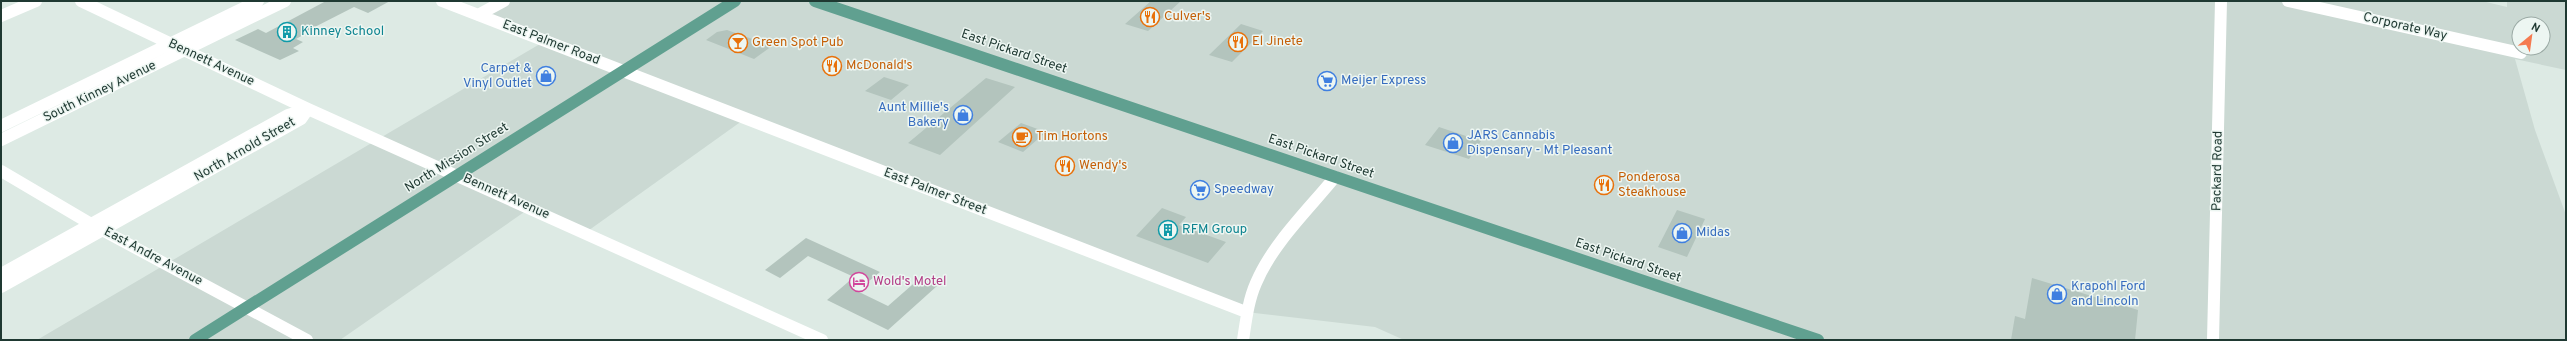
<svg xmlns="http://www.w3.org/2000/svg" width="2567" height="341" viewBox="0 0 2567 341" font-family="Overpass,sans-serif">
<style>
.built{fill:#cbd9d3;fill-rule:evenodd}
.building{fill:#b3c4bd}
.lines{fill:none;stroke-linecap:round;stroke-linejoin:round}
.minor{stroke:#fff;stroke-width:12}
.major{stroke:#60a090;stroke-width:12}
.labels{text-anchor:middle;dominant-baseline:central;stroke-width:3;stroke-linejoin:round;paint-order:stroke}
.food-label{font-size:13px;fill:#c56008;stroke:#edf6f2;text-anchor:start}
.street-label{font-size:13px;fill:#1f3932;stroke:#edf6f2}
.culture-label{font-size:13px;fill:#0d838f;stroke:#edf6f2;text-anchor:start}
.shop-label{font-size:13px;fill:#366cbe;stroke:#edf6f2;text-anchor:start}
.hotel-label{font-size:13px;fill:#b23c85;stroke:#edf6f2;text-anchor:start}
</style>
<rect width="100%" height="100%" fill="#ddeae4"/>
<!-- built -->
<path class="built" d="M504,1h1978l25,6v-6h59v69l-51,-11 20,71 31,85v125h-1162l-29,-13 -129,-15 -500,-194 -161,115 -55,-25 -190,132h-303l508,-299 -67,-26zM2519,24h24v24h-24z"/>
<!-- building -->
<path class="building" d="M326,1h64l-22,12 -14,-6 -51,26 2,1 -9,5 7,3 -10,6 6,3 -19,9 -45,-20 23,-11 8,4z
M1151,1h30l-33,30 -23,-7z
M1241,24l22,7 -31,31 -23,-7z
M727,30l45,16 -18,13 -48,-19 11,-8z
M884,77l25,8 -18,15 -26,-9z
M986,78l29,9 -75,68 -32,-12z
M1021,123l25,9 -23,20 -25,-10z
M1439,127l42,14 -12,18 -44,-14z
M1162,208l24,9 -7,8 47,17 -18,21 -72,-27z
M1677,210l28,9 -18,38 -29,-10z
M806,238l74,34 -23,19 31,15 32,-28 17,8 -49,44 -61,-30 27,-23 -46,-21 -28,22 -15,-8z
M2032,278l106,32 -3,30h-124l4,-24 10,3z"/>
<g class="lines">
<!-- minor -->
<path class="minor" d="M81,1l227,108 514,231
M442,1l804,311
M2288,1l233,52
M478,15l26,-14
M1,16l35,-15
M1,126l257,-125
M1,140l284,-139
M1,171l90,53 216,116
M1,274l287,-159 20,-6
M1,287l300,-168 7,-10
M1243,340c3,-19 5,-39 13,-57 17,-40 52,-73 79,-106
M2213,340l8,-339"/>
<!-- major -->
<path class="major" d="M815,1l1003,339
M195,340l540,-339"/>
</g>
<!-- icons -->
<defs>
<symbol id="restaurant-ring" viewBox="-11 -11 22 22"><circle r="9.5" fill="#edf6f2" stroke="#e8710a" stroke-width="1.5"/><path d="M-5-6h1v4h1v-4h1v4h1v-4h1v5L-1.5 .5V6h-2V.5L-5-1ZM5-6V6H3V1.5H1.5Q1.5-4 5-6Z" fill="#e8710a"/></symbol>
<symbol id="building-ring" viewBox="-11 -11 22 22"><circle r="9.5" fill="#edf6f2" stroke="#0f9aa8" stroke-width="1.5"/><path d="M-4-6H4V6H1V3H-1V6H-4ZM-2.5-4.3h1.7v1.8h-1.7ZM.8-4.3h1.7v1.8H.8ZM-2.5-1h1.7V.8h-1.7ZM.8-1h1.7V.8H.8Z" fill="#0f9aa8"/></symbol>
<symbol id="bar-ring" viewBox="-11 -11 22 22"><circle r="9.5" fill="#edf6f2" stroke="#e8710a" stroke-width="1.5"/><path d="M-6-5H6L.8 .8V4.5H3.5V6h-7V4.5H-.8V.8Z" fill="#e8710a"/></symbol>
<symbol id="shop-ring" viewBox="-11 -11 22 22"><circle r="9.5" fill="#edf6f2" stroke="#3f7fe0" stroke-width="1.5"/><path d="M-5-2.5h2.3a2.7 3.5 0 0 1 5.4 0H5L5.5 6h-11ZM-1.5-2.5h3a1.5 2.3 0 0 0-3 0Z" fill="#3f7fe0"/></symbol>
<symbol id="supermarket-ring" viewBox="-11 -11 22 22"><circle r="9.5" fill="#edf6f2" stroke="#3f7fe0" stroke-width="1.5"/><path d="M-6-5.5h2.5l.6 2H6L4.5 2H-2.5L-4.4-4H-6ZM-1.5 3.2a1.3 1.3 0 1 0 .1 0ZM3 3.2a1.3 1.3 0 1 0 .1 0Z" fill="#3f7fe0"/></symbol>
<symbol id="cafe-ring" viewBox="-11 -11 22 22"><circle r="9.5" fill="#edf6f2" stroke="#e8710a" stroke-width="1.5"/><path d="M-5.5-4.5H6V0H3Q3 3.5 0 3.5H-2.5Q-5.5 3.5-5.5 0ZM3-3.2v2h1.7v-2ZM-6 4.5H4V6H-6Z" fill="#e8710a"/></symbol>
<symbol id="hotel-ring" viewBox="-11 -11 22 22"><circle r="9.5" fill="#edf6f2" stroke="#d1479c" stroke-width="1.5"/><path d="M-6-4.5h1.5V1H6V5H4.5V3h-9V5H-6ZM-4 0a1.8 1.8 0 1 1 3.6 0ZM.5 0V-2.5h3Q6-2.5 6 0Z" fill="#d1479c"/></symbol>
</defs>
<g fill-rule="evenodd">
<use href="#restaurant-ring" x="1139" y="6" width="22" height="22"/>
<use href="#building-ring" x="276" y="21" width="22" height="22"/>
<use href="#restaurant-ring" x="1227" y="31" width="22" height="22"/>
<use href="#bar-ring" x="727" y="32" width="22" height="22"/>
<use href="#restaurant-ring" x="821" y="55" width="22" height="22"/>
<use href="#shop-ring" x="535" y="65" width="22" height="22"/>
<use href="#supermarket-ring" x="1316" y="70" width="22" height="22"/>
<use href="#shop-ring" x="952" y="104" width="22" height="22"/>
<use href="#cafe-ring" x="1011" y="126" width="22" height="22"/>
<use href="#shop-ring" x="1442" y="132" width="22" height="22"/>
<use href="#restaurant-ring" x="1054" y="155" width="22" height="22"/>
<use href="#restaurant-ring" x="1593" y="174" width="22" height="22"/>
<use href="#supermarket-ring" x="1189" y="179" width="22" height="22"/>
<use href="#building-ring" x="1157" y="219" width="22" height="22"/>
<use href="#shop-ring" x="1671" y="222" width="22" height="22"/>
<use href="#hotel-ring" x="848" y="271" width="22" height="22"/>
<use href="#shop-ring" x="2046" y="283" width="22" height="22"/>
</g>
<g class="labels">
<!-- food labels -->
<g class="food-label">
<text x="1164" y="17">Culver's</text>
<text x="1252" y="42">El Jinete</text>
<text x="752" y="43">Green Spot Pub</text>
<text x="846" y="66">McDonald's</text>
<text x="1036" y="137">Tim Hortons</text>
<text x="1079" y="166">Wendy's</text>
<text x="1618" y="178">Ponderosa<tspan x="1618" dy="15">Steakhouse</tspan></text>
</g>
<!-- street labels -->
<g class="street-label">
<text transform="translate(2405 27) rotate(13)">Corporate Way</text>
<text transform="translate(551 43) rotate(21)">East Palmer Road</text>
<text transform="translate(1014 52) rotate(19)">East Pickard Street</text>
<text transform="translate(211 63) rotate(25)">Bennett Avenue</text>
<text transform="translate(100 92) rotate(-26)">South Kinney Avenue</text>
<text transform="translate(245 150) rotate(-30)">North Arnold Street</text>
<text transform="translate(1321 157) rotate(19)">East Pickard Street</text>
<text transform="translate(457 158) rotate(-32)">North Mission Street</text>
<text transform="translate(2218 171) rotate(-89)">Packard Road</text>
<text transform="translate(935 192) rotate(21)">East Palmer Street</text>
<text transform="translate(506 197) rotate(24)">Bennett Avenue</text>
<text transform="translate(153 257) rotate(28)">East Andre Avenue</text>
<text transform="translate(1628 261) rotate(19)">East Pickard Street</text>
</g>
<!-- culture labels -->
<g class="culture-label">
<text x="301" y="32">Kinney School</text>
<text x="1182" y="230">RFM Group</text>
</g>
<!-- shop labels -->
<g class="shop-label">
<text x="532" y="69" text-anchor="end">Carpet &amp;<tspan x="532" dy="15">Vinyl Outlet</tspan></text>
<text x="1341" y="81">Meijer Express</text>
<text x="949" y="108" text-anchor="end">Aunt Millie's<tspan x="949" dy="15">Bakery</tspan></text>
<text x="1467" y="136">JARS Cannabis<tspan x="1467" dy="15">Dispensary - Mt Pleasant</tspan></text>
<text x="1214" y="190">Speedway</text>
<text x="1696" y="233">Midas</text>
<text x="2071" y="287">Krapohl Ford<tspan x="2071" dy="15">and Lincoln</tspan></text>
</g>
<!-- hotel labels -->
<g class="hotel-label">
<text x="873" y="282">Wold's Motel</text>
</g>
</g>
<!-- border -->
<rect width="2567" height="341" fill="none" stroke="#1f3932" stroke-width="4"/>
<!-- north arrow -->
<g transform="translate(2531 36) rotate(29)"><circle r="19" fill="#edf6f2" stroke="#9baaa5"/>
<path d="M0-3L7 15L0 10L-7 15Z" fill="#f57a50"/>
<text y="-6" font-size="11" font-weight="bold" text-anchor="middle" fill="#1f3932">N</text>
</g>
</svg>
